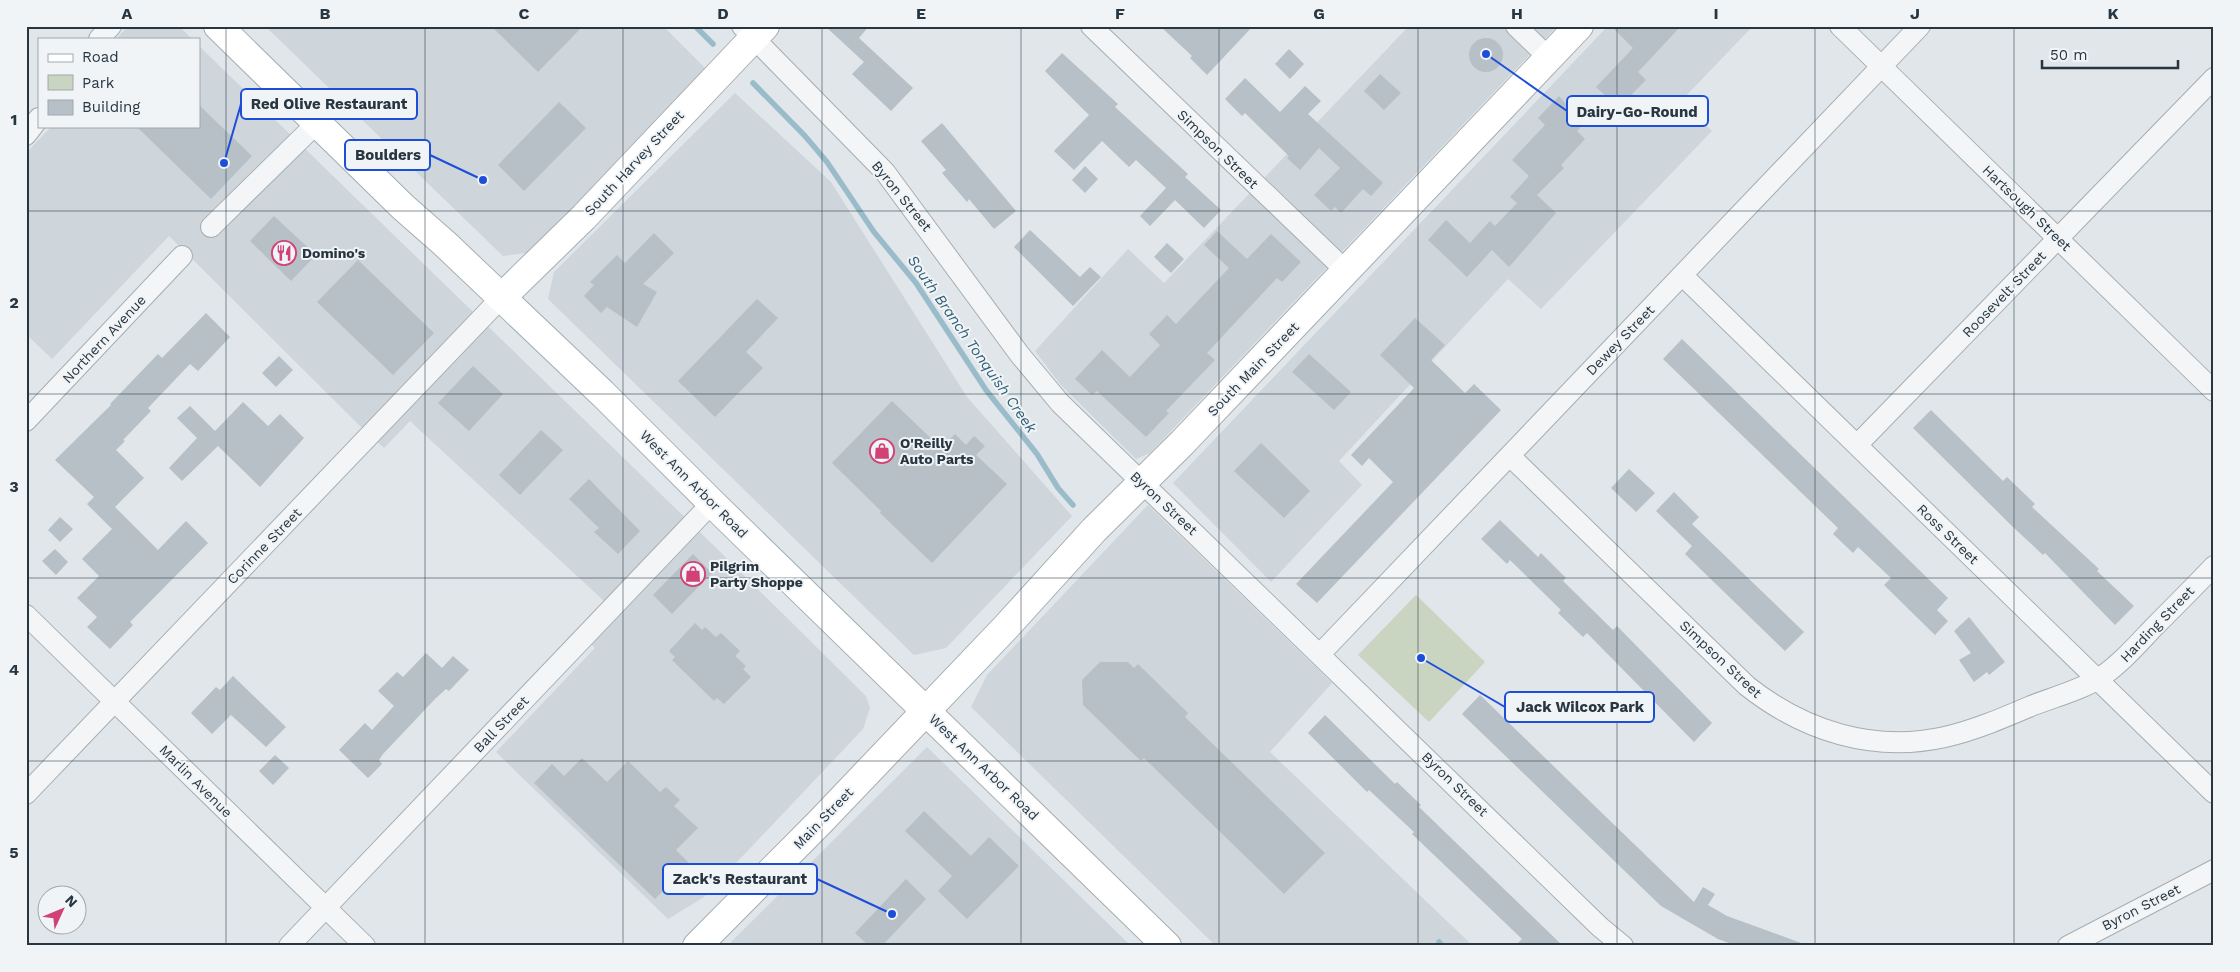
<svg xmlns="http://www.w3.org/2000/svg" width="2240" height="972" viewBox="0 0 2240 972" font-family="'Work Sans',sans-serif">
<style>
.built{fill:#ced5db}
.green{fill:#c9d4c1}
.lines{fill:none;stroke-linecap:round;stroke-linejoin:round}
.stream{stroke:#9abcca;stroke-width:5.5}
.building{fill:#b7c0c6}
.street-casing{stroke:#a5aeb3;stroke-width:22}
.secondary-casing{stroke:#a5aeb3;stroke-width:30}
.street{stroke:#f3f5f7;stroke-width:20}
.secondary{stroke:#fff;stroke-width:28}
.grid{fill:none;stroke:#283641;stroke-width:1;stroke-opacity:0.55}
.labels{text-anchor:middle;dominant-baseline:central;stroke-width:4;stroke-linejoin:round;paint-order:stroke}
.street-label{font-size:14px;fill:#283641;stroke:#f0f4f7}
.poi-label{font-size:14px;font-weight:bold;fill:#283641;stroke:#f0f4f7;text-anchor:start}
.water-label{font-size:15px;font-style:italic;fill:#315e76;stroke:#f0f4f7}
.leader{fill:none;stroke:#1d4ed8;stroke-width:2}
.callout-dot{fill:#1d4ed8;stroke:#f0f4f7;stroke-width:2}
.callout{fill:#f0f4f7;stroke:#1d4ed8;stroke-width:2}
.callout-label{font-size:15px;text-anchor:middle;font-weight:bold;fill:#283641}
.neatline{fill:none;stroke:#283641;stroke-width:2}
.grid-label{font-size:16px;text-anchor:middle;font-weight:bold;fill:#283641}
</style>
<rect width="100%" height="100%" fill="#e0e6e9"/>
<!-- built -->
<path class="built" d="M128,26h51l13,13h-76z
M265,26h398l44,44 -173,182 -31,4z
M1409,26h148l-407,427 -14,6 -76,-75 -25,-33 93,-102 36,34z
M1608,26h145l-72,75 31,30 -171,178 -33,-30 -169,182 23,24 -91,97 -98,-99z
M199,46l506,491 161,159 4,12 -7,21 -159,168 -36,22 -172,-167 99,-104 -19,-18 28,-29 -194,-180 -26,27 -23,-21 -192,-191 -117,123 -26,-25v-181l26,-27h147z
M735,93l96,89 136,215 105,119 -126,132 -32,7 -366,-356 6,-27z
M1148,505l184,178 -62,69 203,194h-257l-245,-239 16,-32z
M927,747l204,199h-404z"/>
<!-- green -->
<path class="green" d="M1416,595l69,67 -56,60 -71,-67z"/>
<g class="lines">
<!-- stream -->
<path class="stream" d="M695,26l18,18
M753,83l52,53 22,26 47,70 42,51 70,107 51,64 21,34 15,17
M1439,942l3,4"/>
</g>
<!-- building -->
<path class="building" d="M491,26h92l-45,46z
M825,26h44l-10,12 54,50 -22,23 -39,-37 12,-12z
M1160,26h93l-46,49 -17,-17 2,-2z
M1611,26h70l-43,46 8,8 -14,14 17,16 -13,14 -40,-37 37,-39z
M1469 55a17 17 0 1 1 34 0a17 17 0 1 1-34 0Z
M1289,49l15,15 -14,15 -15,-15z
M1062,53l56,51 -3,3 73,67 -3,3 36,33 -17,18 -29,-28 -25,26 -10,-10 26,-28 -30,-28 -7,7 -27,-26 -28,29 -20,-19 35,-36 -44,-44z
M1380,74l21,19 -17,17 -20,-19z
M1245,78l35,34 25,-26 16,15 -13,13 75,69 -12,13 -8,-7 -22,24 -6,-6 -4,4 -17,-16 26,-27 -21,-20 -19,22 -13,-12 2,-2 -44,-43 -3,3 -17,-17z
M1559,96l9,10 -2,3 17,16 -6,6 8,8 -24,26 3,3 -27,27 19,18 -47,54 -17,-17 -25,27 -39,-37 18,-20 24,23 20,-22 5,5 22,-23 -7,-6 19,-21 -17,-16 33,-35 -7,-7z
M559,102l27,26 -62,63 -26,-26z
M199,105l53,51 -41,43 -75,-73h63z
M942,123l74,88 -22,18 -25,-30 -2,3 -25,-29 4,-3 -25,-29z
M1085,166l13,13 -13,14 -13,-13z
M274,216l42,39 -25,26 -41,-40z
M1030,230l50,47 10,-10 11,10 -28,29 -59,-59z
M1217,231l30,28 24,-25 30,28 -19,20 -5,-4 -70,75 8,7 -49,51 3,2 -23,24 -49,-46 -5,4 -17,-16 27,-29 28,27 30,-32 -11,-11 18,-19 9,9 53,-56 -25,-23z
M654,233l20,20 -31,31 14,8 -20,35 -30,-20 -6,6 -17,-17 10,-11 -4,-3 27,-27 8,8z
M1167,243l17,16 -13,14 -17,-16z
M358,260l76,73 -41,42 -76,-73z
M757,299l21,19 -32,34 17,16 -48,49 -37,-36z
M206,313l24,24 -32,34 -8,-7 -42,44 3,3 -28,29 2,1 -9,9 28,28 -29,29 43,43 28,-29 22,22 -78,79 3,3 -23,24 -23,-22 10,-10 -20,-19 22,-22 -17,-17 30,-30 -25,-25 7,-7 -39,-37 56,-55 -1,-1 48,-50 4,4z
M1415,318l30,27 -14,15 34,33 9,-9 27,26 -184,193 -21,-19 97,-102 -24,-24 -7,8 -11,-11 63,-67 -34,-33z
M1682,339l266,259 -11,12 11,11 -13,14 -51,-50 7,-7 -33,-31 -5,6 -20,-19 5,-6 -175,-169z
M1309,354l42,38 -17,18 -42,-38z
M279,356l14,14 -17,17 -14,-14z
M473,366l30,28 -34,37 -31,-28z
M892,401l49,47 14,-14 11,11 8,-9 11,10 -9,9 31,29 -75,79 -52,-50 1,-2 -49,-48z
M243,402l25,24 12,-12 24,24 -44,49 -42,-41 -36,35 -13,-13 28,-30 -20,-20 13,-12 25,25z
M1931,410l72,71 4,-4 28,27 -3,3 67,62 -2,2 37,35 -19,19 -70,-72 -2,2 -30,-28 -100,-99z
M541,430l22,20 -43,45 -21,-20z
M1261,443l49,48 -26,27 -50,-47z
M1629,469l26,24 -19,19 -25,-24z
M589,479l51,52 -22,23 -24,-22 5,-4 -30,-29z
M1674,492l25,25 -7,7 112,108 -19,19 -100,-97 7,-8 -36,-35z
M60,517l13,12 -13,13 -12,-12z
M1500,520l38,37 3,-4 25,25 -3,3 50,49 4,-4 95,97 -18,19 -107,-109 -4,4 -25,-24 3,-3 -51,-50 -3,4 -26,-25z
M55,549l13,13 -12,13 -14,-14z
M693,554l19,19 -40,41 -19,-19z
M1969,617l36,45 -16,13 -2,-3 -13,10 -15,-22 12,-7 -17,-22z
M695,623l7,7 3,-3 11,10 5,-4 19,18 -5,5 11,10 -3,3 8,8 -27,27 -7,-6 -3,3 -42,-41 3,-3 -6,-6z
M426,653l16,15 11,-12 16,14 -20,21 -3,-2 -11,10 -52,55 -4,6 3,4 -14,14 -29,-28 26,-27 7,7 22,-24 -16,-15 19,-19 6,5z
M1100,662h28l6,6 4,-4 50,49 -3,4 140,136 -41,41 -140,-136 -3,3 -58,-56 -1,-25z
M233,676l53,51 -20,20 -35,-32 -19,19 -21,-21 25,-26 4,3z
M1480,695l214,207 9,-15 12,7 -7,11 19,11 77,28v2h-67l-19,-7 -57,-33 -199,-192z
M1325,715l70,69 2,-2 24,23 -2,2 144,139h-48l7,-7 -110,-105 2,-2 -45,-42 -2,2 -59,-59z
M275,755l14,13 -16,17 -14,-14z
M582,758l25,24 21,-21 32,31 6,-5 14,13 -6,6 24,22 -22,22 14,14 -35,35 -121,-116 18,-19 12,12z
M924,811l47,45 18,-19 30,29 -52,53 -29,-28 14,-15 -47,-45z
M906,879l20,20 -44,47h-13l-14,-13z"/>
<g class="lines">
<defs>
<path id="street" d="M742,26l143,146 135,183 40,48 540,524 23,19
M1091,26l255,245
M1516,26l33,32
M1840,26l374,365
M99,39l12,-13
M26,135l13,-17
M211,227l106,-104
M1682,275l532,518
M26,421l156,-165
M1857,445l357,-367
M1510,456l237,230c57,45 126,67 198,51 30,-7 58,-19 86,-31 20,-8 53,-17 70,-29 20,-14 35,-31 52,-49 20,-20 41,-41 61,-62
M26,615l339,331
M1320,654l600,-628
M26,794l475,-496
M289,946l423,-443
M2068,946l146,-76"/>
<path id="secondary" d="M218,26l185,181 41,36 159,151 109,109 455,443
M501,298l83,-81 181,-191
M697,946l123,-124 186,-195 88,-97 88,-87 397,-417"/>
</defs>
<!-- street casing -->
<use href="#street" class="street-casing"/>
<!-- secondary casing -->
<use href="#secondary" class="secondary-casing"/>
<!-- street -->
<use href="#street" class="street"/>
<!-- secondary -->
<use href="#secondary" class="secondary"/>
</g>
<!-- grid -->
<path class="grid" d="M226,26v920M425,26v920M623,26v920M822,26v920M1021,26v920M1219,26v920M1418,26v920M1617,26v920M1815,26v920M2014,26v920M26,211h2188M26,394h2188M26,578h2188M26,761h2188"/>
<!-- icons -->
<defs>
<symbol id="restaurant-ring" viewBox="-11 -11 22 22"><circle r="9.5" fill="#f0f4f7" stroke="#d24175" stroke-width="1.5"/><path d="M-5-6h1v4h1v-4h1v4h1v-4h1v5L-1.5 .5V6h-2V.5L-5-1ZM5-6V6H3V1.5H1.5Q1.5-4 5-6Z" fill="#d24175"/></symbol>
<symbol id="shop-ring" viewBox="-11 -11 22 22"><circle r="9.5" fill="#f0f4f7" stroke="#d24175" stroke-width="1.5"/><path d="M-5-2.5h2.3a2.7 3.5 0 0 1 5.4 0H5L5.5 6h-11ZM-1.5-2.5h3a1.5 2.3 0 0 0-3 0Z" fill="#d24175"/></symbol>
</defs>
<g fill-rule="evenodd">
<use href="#restaurant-ring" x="270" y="239" width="28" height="28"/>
<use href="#shop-ring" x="868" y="437" width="28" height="28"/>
<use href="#shop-ring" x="679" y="560" width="28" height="28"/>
</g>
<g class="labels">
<!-- street labels -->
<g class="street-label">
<text transform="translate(1218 149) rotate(44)">Simpson Street</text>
<text transform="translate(634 163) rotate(-47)">South Harvey Street</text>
<text transform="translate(902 196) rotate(51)">Byron Street</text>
<text transform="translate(2027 208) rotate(44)">Hartsough Street</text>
<text transform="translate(2004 294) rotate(-46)">Roosevelt Street</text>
<text transform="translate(104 339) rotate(-47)">Northern Avenue</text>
<text transform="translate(1620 340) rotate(-46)">Dewey Street</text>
<text transform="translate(1253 369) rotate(-46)">South Main Street</text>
<text transform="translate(694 484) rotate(45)">West Ann Arbor Road</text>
<text transform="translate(1164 503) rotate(43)">Byron Street</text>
<text transform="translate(1948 534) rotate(44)">Ross Street</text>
<text transform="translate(264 546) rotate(-46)">Corinne Street</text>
<text transform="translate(2157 624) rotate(-46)">Harding Street</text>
<text transform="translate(1721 659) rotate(43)">Simpson Street</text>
<text transform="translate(501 724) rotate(-46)">Ball Street</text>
<text transform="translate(984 767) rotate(44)">West Ann Arbor Road</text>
<text transform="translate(196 781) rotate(45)">Marlin Avenue</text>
<text transform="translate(1455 784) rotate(44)">Byron Street</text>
<text transform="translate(823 818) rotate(-46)">Main Street</text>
<text transform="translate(2141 907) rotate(-27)">Byron Street</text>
</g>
<!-- poi labels -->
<g class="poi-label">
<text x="302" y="253">Domino's</text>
<text x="900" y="443">O'Reilly<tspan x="900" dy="16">Auto Parts</tspan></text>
<text x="710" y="566">Pilgrim<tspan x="710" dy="16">Party Shoppe</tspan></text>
</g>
<!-- water labels -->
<g class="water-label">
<text transform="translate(972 344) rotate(55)">South Branch Tonquish Creek</text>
</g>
</g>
<!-- callouts -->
<path class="leader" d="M224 163L241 104M1486 54L1567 111M483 180L430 155M1421 658L1505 707M892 914L817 879"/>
<g class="callout-dot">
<circle cx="224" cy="163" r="5"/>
<circle cx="1486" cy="54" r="5"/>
<circle cx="483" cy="180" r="5"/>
<circle cx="1421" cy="658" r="5"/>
<circle cx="892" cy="914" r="5"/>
</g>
<g class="callout">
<rect x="241" y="89" width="176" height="30" rx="5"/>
<rect x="1567" y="96" width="141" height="30" rx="5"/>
<rect x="345" y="140" width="85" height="30" rx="5"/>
<rect x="1505" y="692" width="149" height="30" rx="5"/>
<rect x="663" y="864" width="154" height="30" rx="5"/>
</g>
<g class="callout-label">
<text x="329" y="109">Red Olive Restaurant</text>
<text x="1637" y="117">Dairy-Go-Round</text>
<text x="388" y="160">Boulders</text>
<text x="1580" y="712">Jack Wilcox Park</text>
<text x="740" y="884">Zack's Restaurant</text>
</g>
<!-- border -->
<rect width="2240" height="972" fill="none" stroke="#f0f4f7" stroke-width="55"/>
<!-- legend -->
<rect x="38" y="38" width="162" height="90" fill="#f0f4f7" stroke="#a0a8ae"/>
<rect x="48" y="54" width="25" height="8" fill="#ffffff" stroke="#a0a8ae"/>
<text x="82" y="62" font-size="15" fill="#283641">Road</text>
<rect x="48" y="75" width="25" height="15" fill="#c9d4c1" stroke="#a0a8ae"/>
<text x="82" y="88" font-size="15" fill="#283641">Park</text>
<rect x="48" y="100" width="25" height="15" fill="#b7c0c6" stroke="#a0a8ae"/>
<text x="82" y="112" font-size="15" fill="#283641">Building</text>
<!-- north arrow -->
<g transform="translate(62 910) rotate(46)"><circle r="24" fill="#f0f4f7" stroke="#a0a8ae"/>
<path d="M0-4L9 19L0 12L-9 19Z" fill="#d24175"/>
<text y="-8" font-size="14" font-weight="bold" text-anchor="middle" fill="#283641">N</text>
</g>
<!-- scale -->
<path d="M2042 60v8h136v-8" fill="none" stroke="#283641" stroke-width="2.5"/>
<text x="2050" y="60" font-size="15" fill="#283641" stroke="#f0f4f7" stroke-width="4" paint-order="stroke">50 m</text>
<rect x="28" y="28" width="2184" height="916" class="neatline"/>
<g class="grid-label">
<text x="127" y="19">A</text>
<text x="325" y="19">B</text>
<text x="524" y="19">C</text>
<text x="723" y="19">D</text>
<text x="921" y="19">E</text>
<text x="1120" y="19">F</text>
<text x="1319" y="19">G</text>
<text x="1517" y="19">H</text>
<text x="1716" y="19">I</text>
<text x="1915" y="19">J</text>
<text x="2113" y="19">K</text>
<text x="14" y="125">1</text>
<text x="14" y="308">2</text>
<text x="14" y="492">3</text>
<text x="14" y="675">4</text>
<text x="14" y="858">5</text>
</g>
</svg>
